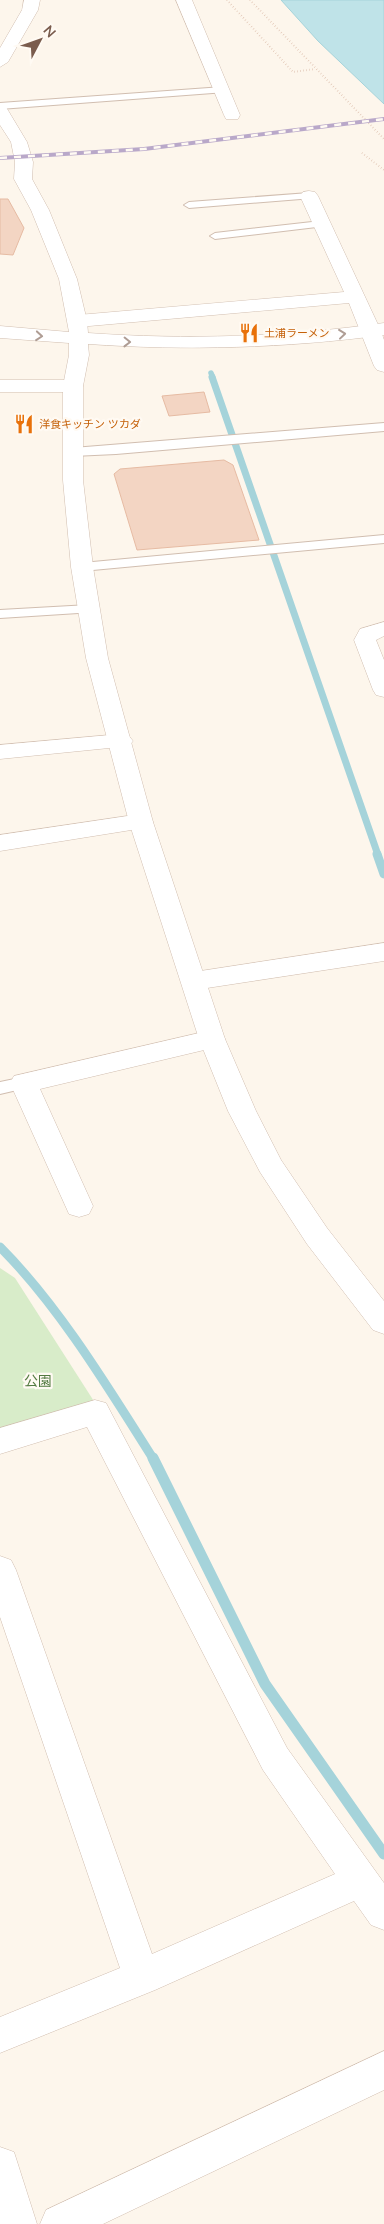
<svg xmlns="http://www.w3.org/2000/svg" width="384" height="2224" viewBox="0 0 384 2224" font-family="'Nunito Sans','Noto Sans JP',sans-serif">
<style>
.green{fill:#d8ecc9}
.water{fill:#bfe3e8;stroke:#a5d3da}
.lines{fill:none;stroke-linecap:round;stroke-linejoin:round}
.stream-far3{stroke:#a5d3da;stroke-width:5.5}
.stream-far2{stroke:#a5d3da;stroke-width:7}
.stream-far1{stroke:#a5d3da;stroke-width:9}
.stream{stroke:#a5d3da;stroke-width:11}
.building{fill:#f3d5c3;stroke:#e6bba3}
.service-casing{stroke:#d1beb0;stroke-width:2}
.minor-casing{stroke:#d1beb0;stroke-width:1}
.tertiary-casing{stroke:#d1beb0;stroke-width:1}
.path{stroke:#d9b8a5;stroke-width:2;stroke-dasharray:0.5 2.5;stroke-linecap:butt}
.service{fill:#fff;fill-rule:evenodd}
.minor{fill:#fff;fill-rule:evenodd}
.tertiary{fill:#fff;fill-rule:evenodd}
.rail-casing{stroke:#b9a8c9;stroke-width:4}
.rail{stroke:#fffaf3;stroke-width:2.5;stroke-dasharray:7;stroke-linecap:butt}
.oneway{stroke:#af9d94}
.labels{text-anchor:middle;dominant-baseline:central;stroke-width:4.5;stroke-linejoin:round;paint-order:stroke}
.far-food-label{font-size:11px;fill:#c56008;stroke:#fffaf3;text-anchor:start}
.park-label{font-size:14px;fill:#537a41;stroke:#fffaf3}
</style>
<rect width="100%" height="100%" fill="#fdf6ec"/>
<!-- green -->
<path class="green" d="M0,1268l15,10 82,128 -97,24z"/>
<!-- water -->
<path class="water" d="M281,0h103v104l-66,-63z"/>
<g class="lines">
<!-- stream-far3 -->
<path class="stream-far3" d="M211,373l2,5"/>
<!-- stream-far2 -->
<path class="stream-far2" d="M212,377l166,478"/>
<!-- stream-far1 -->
<path class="stream-far1" d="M377,854l7,20
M0,1247c59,59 109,142 154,213"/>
<!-- stream -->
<path class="stream" d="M153,1458l112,226 119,170"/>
</g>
<!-- building -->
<path class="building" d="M0,199h8l16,29 -11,27 -13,-1z
M204,392l6,20 -41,4 -7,-20z
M224,460l9,5 26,75 -122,10 -23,-76 6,-5z"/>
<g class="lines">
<defs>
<path id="service" d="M223,87l3,1v4l-226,17v-6z
M309,193l5,3 -1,2 -124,10 -5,-3 5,-3z
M321,221l4,1v4l-110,13 -5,-3 5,-3z
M384,423v8l-268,23 -43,2 -6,-4 6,-4z
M384,535v8l-302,28 -6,-4 6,-4z
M89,605l7,4 -2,3 -94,6v-8z
M24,1077l6,2 2,4 -2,4 -30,7v-12z"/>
<path id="minor" d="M176,0h16l48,115 -2,4h-12l-2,-4z
M309,191l6,1 3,4 63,135 3,9v32l-7,-2 -3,-4 -25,-63 -271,24 -7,-2 -2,-4 2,-4 7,-2 266,-23 -44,-96 3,-4z
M0,380h73l7,2 3,4 -3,4 -7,2h-73z
M384,622v14l-8,4 8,20v37l-8,-2 -3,-5 -19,-50 6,-11z
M121,734l8,2 4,5 -4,5 -129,13v-14z
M141,814l9,3 3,5 -3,5 -150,24v-16z
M384,943v18l-190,29 -9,-3 -4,-6 4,-6 9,-3z
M212,1030l9,2 4,7 -4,7 -181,43 53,117 -4,8 -10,3 -10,-3 -59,-131 4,-7z
M95,1400l11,3 181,345 97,135v47l-13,-5 -17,-24 -199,89 -155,63v-36l120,-49 -120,-351v-61l11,4 5,10 136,384 183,-80 -72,-104 -176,-343 -87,27v-26z
M384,2051v39l-281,134h-63l6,-14z
M0,2147l14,5 23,72h-37z"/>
<path id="tertiary" d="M24,0h16l-2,10 -30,52 -8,5v-19l22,-38z
M0,106l6,1 21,35 6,20 -1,17 17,31 28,69 10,42 1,12c99,7 197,4 296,-10v12c-98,13 -197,16 -296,9l1,11 -6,31v94l10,87 15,91 45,164 72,217 31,72 25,49 46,68 57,73v33l-11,-4 -66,-86 -47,-72 -32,-61 -29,-72 -70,-217 -43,-164 -15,-91 -8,-87v-94l6,-31v-12l-69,-5v-12l69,6 -10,-53 -28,-69 -17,-31 1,-17 -4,-20 -11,-17z"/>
</defs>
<!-- service casing -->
<use href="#service" class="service-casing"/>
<!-- minor casing -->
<use href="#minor" class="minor-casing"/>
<!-- tertiary casing -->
<use href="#tertiary" class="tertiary-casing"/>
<!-- path -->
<path class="path" d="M227,0l66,72 22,-3
M250,0l134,139
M362,153l22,17"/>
<!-- service -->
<use href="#service" class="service"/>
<!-- minor -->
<use href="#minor" class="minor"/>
<!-- tertiary -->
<use href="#tertiary" class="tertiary"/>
<defs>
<path id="rail" d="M0,158l144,-9 240,-30"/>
</defs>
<!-- rail casing -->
<use href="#rail" class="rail-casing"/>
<!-- rail -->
<use href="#rail" class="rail"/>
</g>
<!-- one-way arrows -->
<defs><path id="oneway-chevron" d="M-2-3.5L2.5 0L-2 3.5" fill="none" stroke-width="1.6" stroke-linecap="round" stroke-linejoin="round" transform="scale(1.25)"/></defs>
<g class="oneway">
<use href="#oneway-chevron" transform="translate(342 334) rotate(-6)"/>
<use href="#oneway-chevron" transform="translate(39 336) rotate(5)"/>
<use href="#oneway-chevron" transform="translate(127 342) rotate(1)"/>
</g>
<!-- icons -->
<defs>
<symbol id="restaurant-bare" viewBox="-9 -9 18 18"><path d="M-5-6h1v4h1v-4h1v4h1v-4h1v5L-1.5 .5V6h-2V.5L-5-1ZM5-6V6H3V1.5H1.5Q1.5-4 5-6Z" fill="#e8710a" stroke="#fffaf3" stroke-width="2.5" paint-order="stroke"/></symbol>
</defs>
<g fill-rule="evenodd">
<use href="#restaurant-bare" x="235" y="319" width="28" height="28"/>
<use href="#restaurant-bare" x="10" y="410" width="28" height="28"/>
</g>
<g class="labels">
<!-- far-food labels -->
<g class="far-food-label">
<text x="264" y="333">土浦ラーメン</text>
<text x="39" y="424">洋食キッチン ツカダ</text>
</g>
<!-- park labels -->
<g class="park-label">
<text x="38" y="1381">公園</text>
</g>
</g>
<!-- north arrow -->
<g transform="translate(40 40) rotate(49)" stroke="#fffaf3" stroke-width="4" paint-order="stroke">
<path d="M0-4L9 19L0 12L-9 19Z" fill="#7a5c4d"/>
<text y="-8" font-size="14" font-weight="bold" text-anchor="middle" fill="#7a5c4d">N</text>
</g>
</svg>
